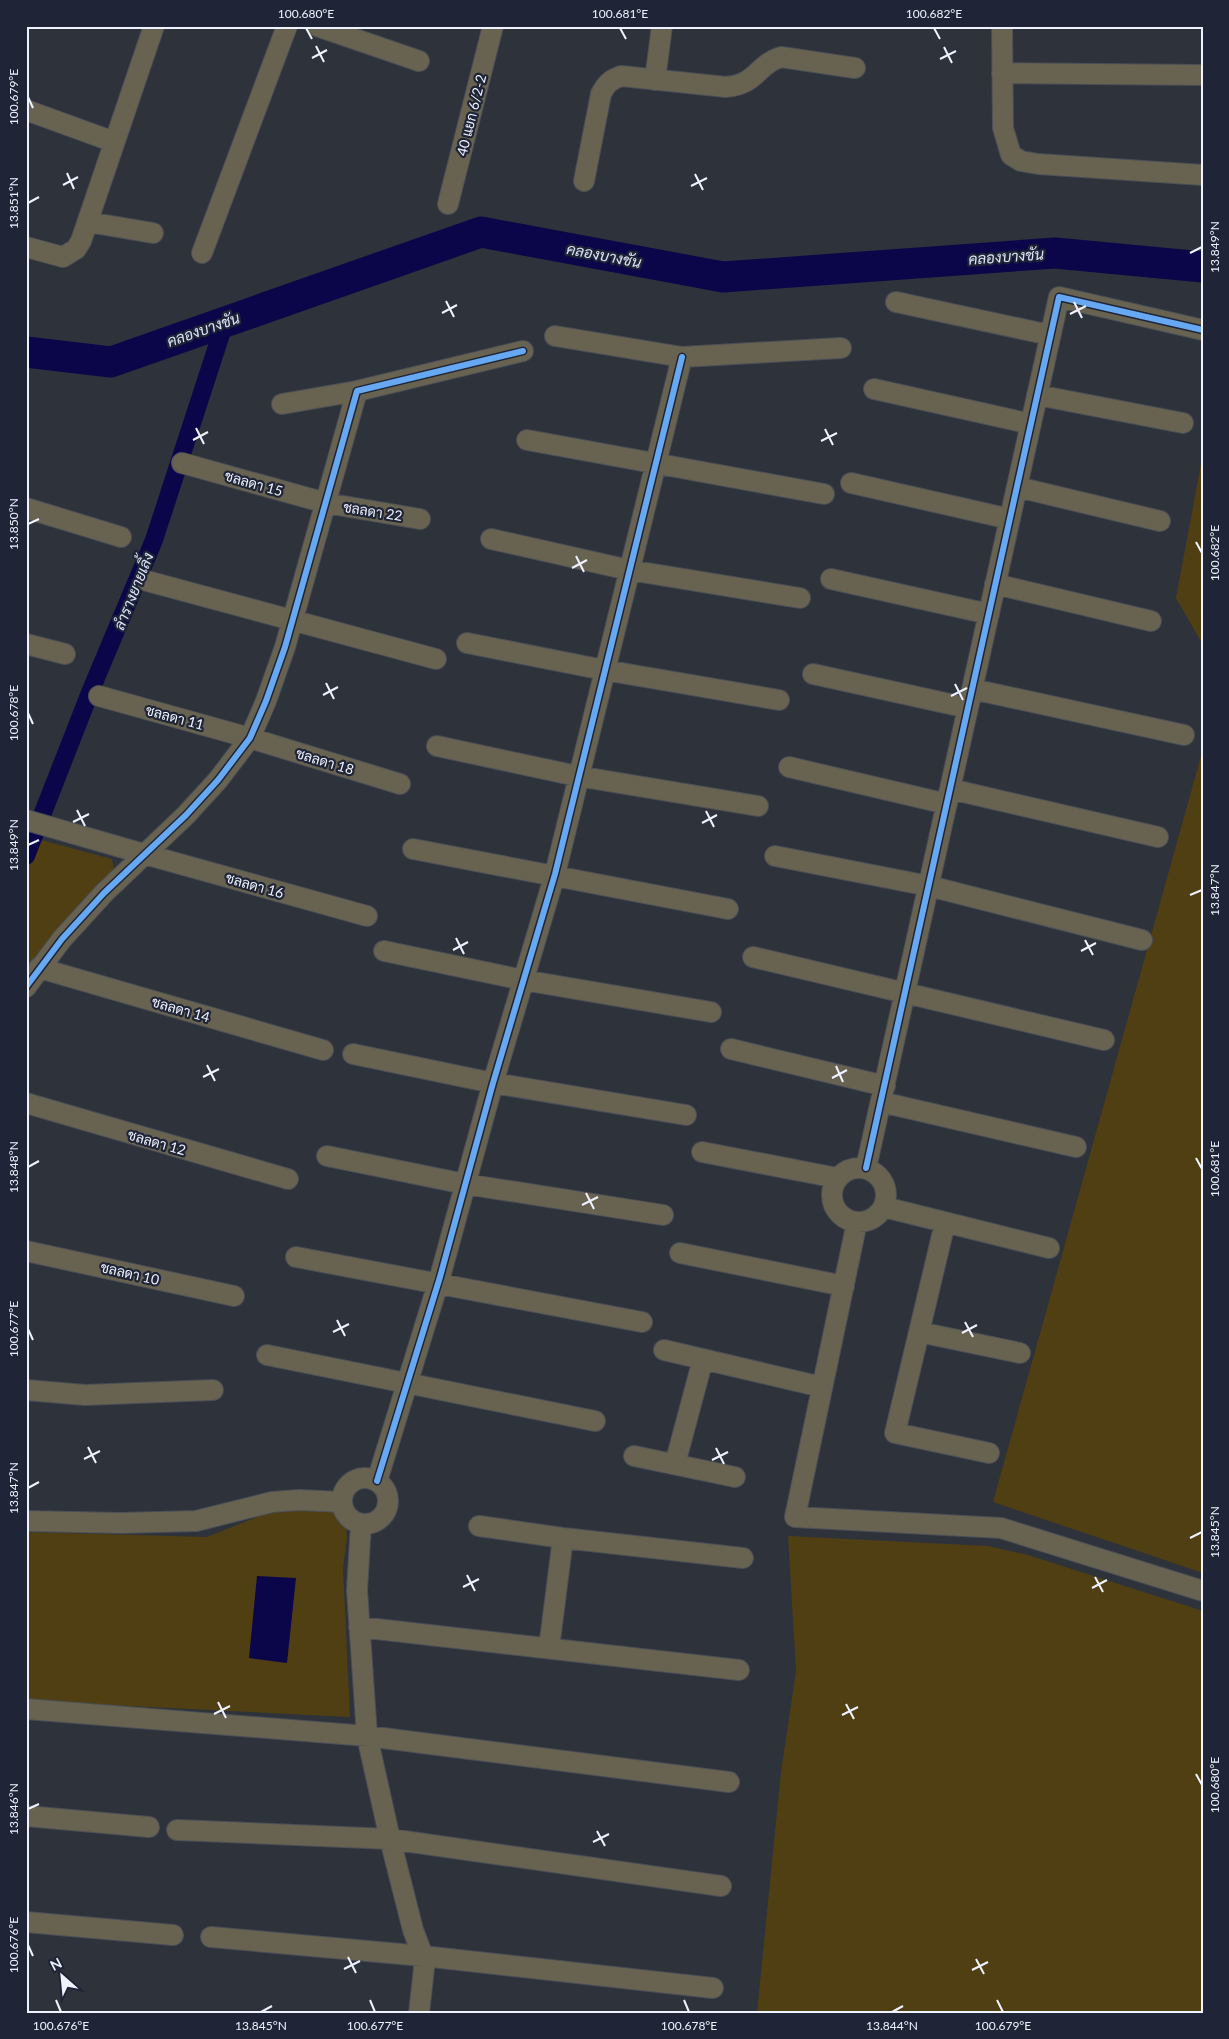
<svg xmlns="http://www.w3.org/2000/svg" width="1229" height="2039" viewBox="0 0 1229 2039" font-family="Lato,Sarabun,sans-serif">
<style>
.green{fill:#4f3f12}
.water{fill:#0b0649}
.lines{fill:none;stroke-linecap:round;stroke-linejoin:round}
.canal{stroke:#0b0649;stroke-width:18}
.river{stroke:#0b0649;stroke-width:31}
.minor-casing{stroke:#4a4e56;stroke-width:22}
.minor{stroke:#686251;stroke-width:20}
.cycleway-casing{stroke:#1f2536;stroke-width:9}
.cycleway{stroke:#66a8f1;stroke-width:6}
.ticks{fill:none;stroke:#eff3ff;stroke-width:2}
.labels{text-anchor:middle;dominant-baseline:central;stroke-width:4.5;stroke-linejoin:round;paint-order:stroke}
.street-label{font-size:14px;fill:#eff3ff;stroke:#1f2536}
.water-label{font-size:15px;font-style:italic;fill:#dde4f9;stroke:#1f2536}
.neatline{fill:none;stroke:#eff3ff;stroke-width:2}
.ticks-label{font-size:12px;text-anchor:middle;fill:#eff3ff}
</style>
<rect width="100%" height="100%" fill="#2e323b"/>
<!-- green -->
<path class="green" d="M1203,453v192l-27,-47z
M1203,749v824l-210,-71z
M26,836l86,23 2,11 -88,110z
M328,1502l9,11 8,6 2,18 -4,30 7,150 -324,-16v-169l181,5 58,-23z
M788,1536l200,10 40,9 175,56v402h-446l24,-241 15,-101z"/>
<!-- water -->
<path class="water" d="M257,1576l39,2 -9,85 -38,-5z"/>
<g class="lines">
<!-- canal -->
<path class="canal" d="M26,856l65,-166 63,-150 71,-218"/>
<!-- river -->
<path class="river" d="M26,352l85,10 370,-130 242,45 332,-24 148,14"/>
<defs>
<path id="minor" d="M317,26l102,35
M1002,26l1,102 8,27 10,6 17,3 165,11
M1002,73l201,2
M655,80l7,-54
M26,110l88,32
M584,181l17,-87c5,-10 9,-14 20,-18l105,11c32,-3 30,-22 55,-30l74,11
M448,204l45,-178
M88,222l65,11
M26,247l37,10 13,-8 5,-8 73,-215
M202,253l85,-227
M896,302l154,33
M555,336l127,21 159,-9
M874,389l157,35
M1037,395l146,28
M282,404l75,-13
M527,440l297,54
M182,463l144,40 94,16
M851,483l159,36
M1017,487l143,34
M26,508l95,29
M491,539l138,31 171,28
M831,579l158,35
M147,581l289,78
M995,584l156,37
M467,643l137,27 175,30
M26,644l39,10
M813,674l155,34
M972,689l212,46
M99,696l151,42 150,46
M437,746l140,30 181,30
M789,767l158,37
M950,789l208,48
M26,820l118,34 223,62
M413,849l315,60
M775,856l154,30 213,54
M384,951l139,29 188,32
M753,957l351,83
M39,968l284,82
M26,987l36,-48 42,-46 82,-78 32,-35 32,-42 16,-37 19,-54 72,-256 166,-40
M731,1049l154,37
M353,1054l140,29 193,32
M881,1102l195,45
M26,1103l262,76
M702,1152l135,26
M327,1156l138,28 198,31
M832 1195a27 27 0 1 1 54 0a27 27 0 1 1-54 0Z
M866,1168l193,-871 144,33
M884,1207l165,41
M857,1222l-62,295 206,11 202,63
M945,1223l-50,210 94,20
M26,1251l208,45
M680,1253l164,33
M296,1257l346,65
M919,1332l101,21
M664,1350l158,37
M267,1355l328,66
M26,1390l59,5 128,-5
M634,1456l101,21
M675,1464l28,-105
M342 1501a23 23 0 1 1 46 0a23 23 0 1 1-46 0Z
M377,1481l63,-204 53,-194 62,-209 127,-517
M26,1521l95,2 75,-2 76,-19 27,-2 43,2
M361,1524l-4,66 10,146 23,103 23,91 10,26 1,12 -5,45
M479,1526l84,12 180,20
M359,1627l380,43
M549,1648l14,-110
M26,1709l341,27 362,46
M26,1816l123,11
M177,1830l213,9 331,47
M26,1922l147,13
M211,1937l212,19 290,32"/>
</defs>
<!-- minor casing -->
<use href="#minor" class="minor-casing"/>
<!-- minor -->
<use href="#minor" class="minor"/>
<defs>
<path id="cycleway" d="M26,987l36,-48 42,-46 82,-78 32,-35 32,-42 16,-37 19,-54 72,-256 166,-40
M866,1168l193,-871 144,33
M377,1481l63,-204 53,-194 62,-209 127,-517"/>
</defs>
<!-- cycleway casing -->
<use href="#cycleway" class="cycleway-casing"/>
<!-- cycleway -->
<use href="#cycleway" class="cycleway"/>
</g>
<!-- ticks -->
<path class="ticks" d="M306,28l6,11M620,28l6,11M934,28l6,11M316,46l8,16M944,47l8,16M312,58l15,-8M940,59l16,-8M28,97l5,11M67,173l7,16M695,174l8,16M63,185l15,-8M691,186l16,-8M28,203l11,-6M1190,253l12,-6M446,301l8,16M1074,302l8,16M442,313l15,-8M1070,314l16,-8M196,428l8,16M825,429l8,16M193,440l15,-8M821,441l16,-8M28,524l11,-5M1196,542l6,11M576,556l8,16M572,568l15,-8M326,683l8,16M955,684l8,16M323,695l15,-8M951,696l16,-8M28,713l5,11M77,810l8,16M706,811l8,16M73,822l16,-8M702,823l15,-8M28,845l11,-5M1190,895l12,-5M456,938l8,16M1085,940l8,15M453,950l15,-8M1081,951l15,-8M207,1065l8,16M836,1066l7,16M203,1077l16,-8M832,1078l15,-8M1196,1158l6,11M28,1167l11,-6M586,1193l8,16M582,1205l16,-8M337,1320l8,16M965,1322l8,15M28,1329l5,11M333,1332l16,-8M962,1333l15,-8M88,1447l8,16M716,1448l8,16M84,1459l16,-8M712,1460l16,-8M28,1488l11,-6M1190,1538l12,-6M467,1575l8,16M1095,1577l8,15M463,1587l16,-8M1092,1588l15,-8M218,1702l8,16M846,1704l8,15M214,1714l16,-8M842,1715l16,-8M1196,1774l6,11M28,1809l11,-5M597,1831l8,15M593,1842l16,-8M28,1945l5,11M348,1957l8,16M976,1959l8,15M344,1969l16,-8M972,1970l16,-8M56,2000l5,12M370,2000l5,12M684,2000l5,12M997,2000l6,12M261,2012l11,-6M892,2012l11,-6"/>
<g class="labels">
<!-- street labels -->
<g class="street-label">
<text transform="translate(471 115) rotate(-76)">40 แยก 6/2-2</text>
<text transform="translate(254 483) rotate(16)">ชลลดา 15</text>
<text transform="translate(373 511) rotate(9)">ชลลดา 22</text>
<text transform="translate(175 717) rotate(15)">ชลลดา 11</text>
<text transform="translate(325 761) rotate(17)">ชลลดา 18</text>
<text transform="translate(255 885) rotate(16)">ชลลดา 16</text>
<text transform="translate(181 1009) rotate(16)">ชลลดา 14</text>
<text transform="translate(157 1142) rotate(16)">ชลลดา 12</text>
<text transform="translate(130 1273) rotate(13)">ชลลดา 10</text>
</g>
<!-- water labels -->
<g class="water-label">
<text transform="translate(604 255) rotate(11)">คลองบางชัน</text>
<text transform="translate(1006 256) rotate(-4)">คลองบางชัน</text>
<text transform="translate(203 329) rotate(-19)">คลองบางชัน</text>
<text transform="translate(133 591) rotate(-68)">ลำรางยายเลิ้ง</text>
</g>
</g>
<!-- border -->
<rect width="1229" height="2039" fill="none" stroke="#1f2536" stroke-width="55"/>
<!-- north arrow -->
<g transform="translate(62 1976) rotate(333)" stroke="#1f2536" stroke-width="4" paint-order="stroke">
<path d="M0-4L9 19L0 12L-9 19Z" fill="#eff3ff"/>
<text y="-8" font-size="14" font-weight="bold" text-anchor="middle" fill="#eff3ff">N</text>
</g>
<rect x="28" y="28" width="1174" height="1984" class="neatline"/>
<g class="ticks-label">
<text x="306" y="18">100.680°E</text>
<text x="620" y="18">100.681°E</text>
<text x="934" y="18">100.682°E</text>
<text transform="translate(14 97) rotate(-90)" y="4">100.679°E</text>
<text transform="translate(14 203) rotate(-90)" y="4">13.851°N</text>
<text transform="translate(1215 247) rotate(-90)" y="4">13.849°N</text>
<text transform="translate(14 524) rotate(-90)" y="4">13.850°N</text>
<text transform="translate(1215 553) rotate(-90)" y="4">100.682°E</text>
<text transform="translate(14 713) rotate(-90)" y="4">100.678°E</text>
<text transform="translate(14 845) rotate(-90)" y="4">13.849°N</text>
<text transform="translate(1215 890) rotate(-90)" y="4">13.847°N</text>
<text transform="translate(14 1167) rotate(-90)" y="4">13.848°N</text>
<text transform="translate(1215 1169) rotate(-90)" y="4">100.681°E</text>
<text transform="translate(14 1329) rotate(-90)" y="4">100.677°E</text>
<text transform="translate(14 1488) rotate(-90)" y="4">13.847°N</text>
<text transform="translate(1215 1532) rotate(-90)" y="4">13.845°N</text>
<text transform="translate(1215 1785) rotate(-90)" y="4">100.680°E</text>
<text transform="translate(14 1809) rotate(-90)" y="4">13.846°N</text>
<text transform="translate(14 1945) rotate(-90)" y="4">100.676°E</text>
<text x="61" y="2030">100.676°E</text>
<text x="261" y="2030">13.845°N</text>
<text x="375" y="2030">100.677°E</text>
<text x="689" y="2030">100.678°E</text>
<text x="892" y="2030">13.844°N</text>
<text x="1003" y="2030">100.679°E</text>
</g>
</svg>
